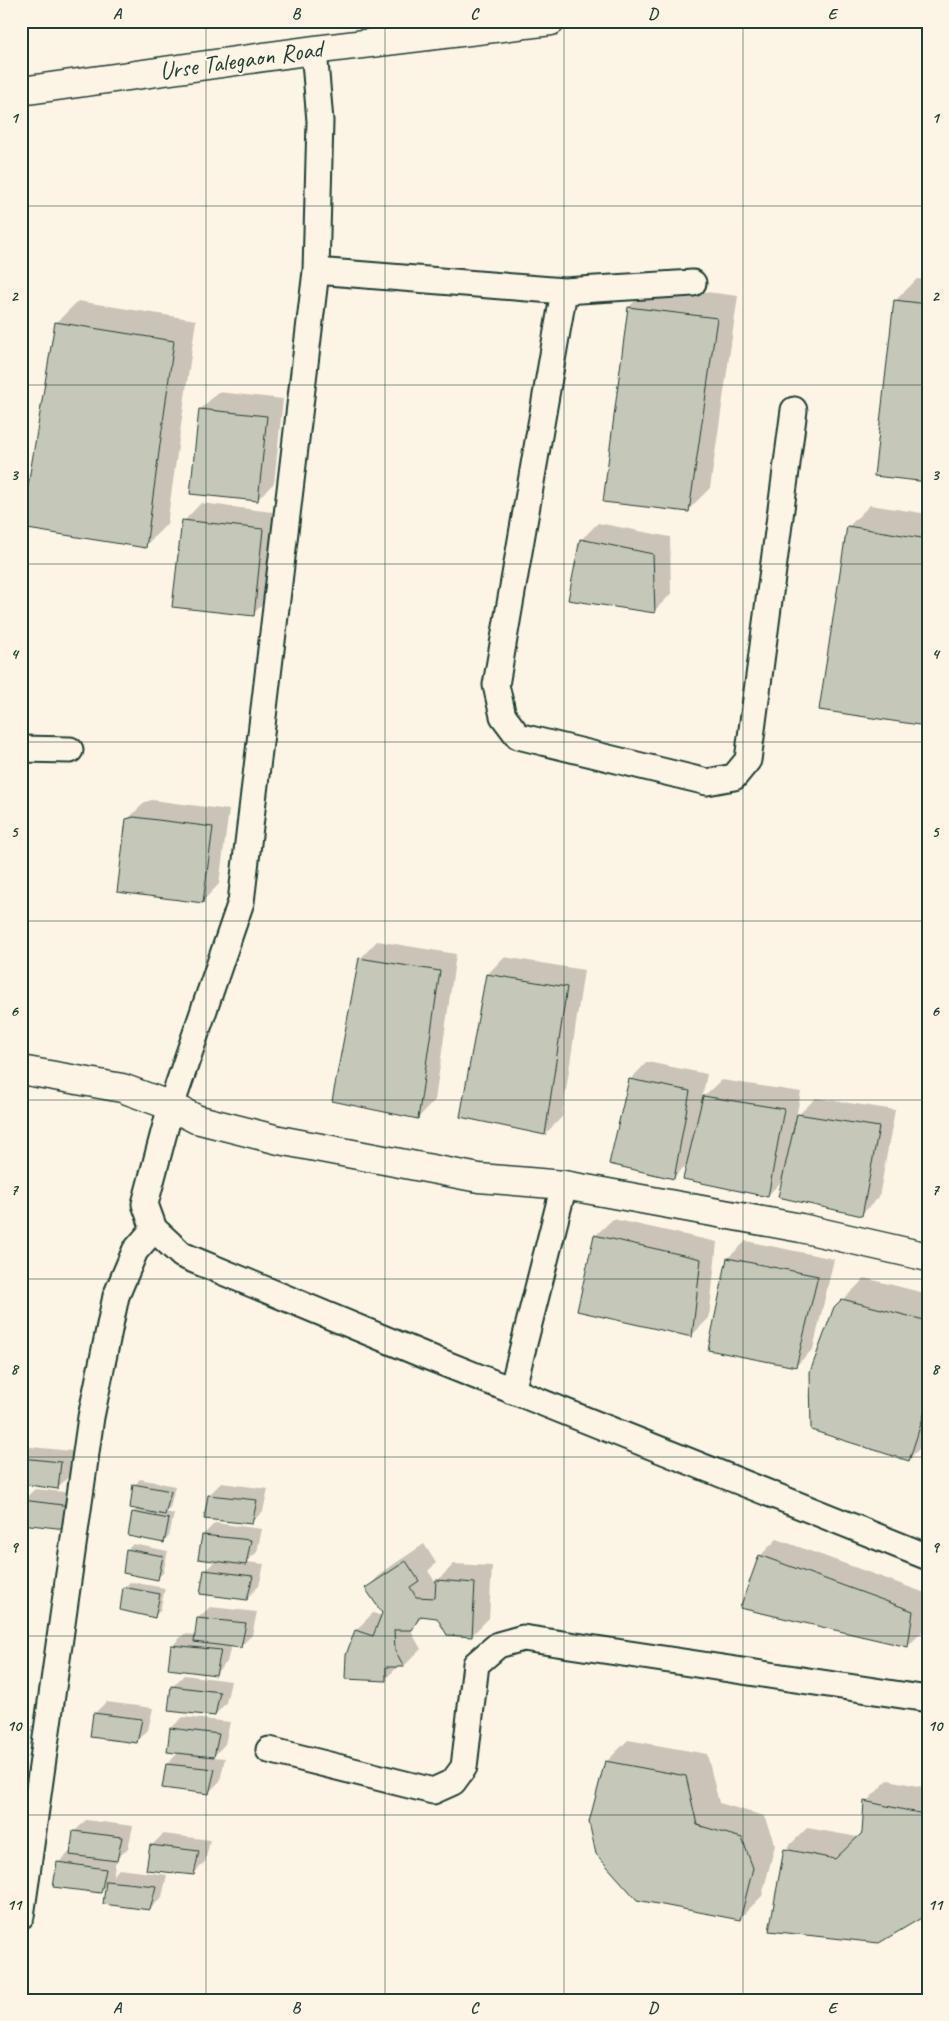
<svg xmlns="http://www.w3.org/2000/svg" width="949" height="2021" viewBox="0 0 949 2021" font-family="Caveat,sans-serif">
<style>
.shadow{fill:#0003}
.building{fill:#c5c7b9;stroke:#1f3d34}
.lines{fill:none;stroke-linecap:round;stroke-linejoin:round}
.street-casing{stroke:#1f3d34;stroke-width:29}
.secondary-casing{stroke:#1f3d34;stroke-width:31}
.highway-casing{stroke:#1f3d34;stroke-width:31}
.street{stroke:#fcf5e5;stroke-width:25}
.secondary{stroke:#fcf5e5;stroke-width:28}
.highway{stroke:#fcf5e5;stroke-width:28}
.grid{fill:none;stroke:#1f3d34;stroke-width:1;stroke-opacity:0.55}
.labels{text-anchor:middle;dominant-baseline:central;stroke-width:4;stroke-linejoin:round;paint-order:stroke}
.street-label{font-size:25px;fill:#1f3d34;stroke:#fcf5e5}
.neatline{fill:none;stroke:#1f3d34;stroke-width:2}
.grid-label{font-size:16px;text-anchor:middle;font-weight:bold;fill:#1f3d34}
</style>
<rect width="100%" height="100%" fill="#fcf5e5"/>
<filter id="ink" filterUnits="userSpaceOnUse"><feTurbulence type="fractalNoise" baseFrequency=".02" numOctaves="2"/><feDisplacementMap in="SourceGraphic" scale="10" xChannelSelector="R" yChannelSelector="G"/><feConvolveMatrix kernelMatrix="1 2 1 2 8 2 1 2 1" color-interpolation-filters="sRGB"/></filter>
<g filter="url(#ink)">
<!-- shadow -->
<path class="shadow" d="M917,279l11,1v201l-33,-180z
M651,285l87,11 -28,192 -22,22 -59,-203z
M78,301l118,19 -29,204 -22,22 -89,-223z
M218,392l65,7 -9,84 -17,17 -57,-90z
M201,503l79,10 -10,84 -17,17 -69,-93z
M870,505l58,9v208l-3,2 -77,-197z
M598,523l72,14 1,57 -17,17 -73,-71z
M152,800l77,10 -10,74 -17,18 -75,-82 18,-18z
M377,941l79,13 -21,146 -17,18 -58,-159z
M504,957l80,13 -22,147 -17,17 -58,-159z
M647,1062l60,12 -5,24 19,-18 80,12 -5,25 20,-19 79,12 -16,87 -17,17 -79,-34 -16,16 -79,-33 -14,14 -44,-97z
M613,1219l104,23 -8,76 -17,17 -97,-99z
M746,1241l88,18 -21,90 -17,17 -68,-108z
M865,1278l63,16v146l-19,19 -74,-151z
M21,1446l51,5 -3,25 -12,12 -36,-5z
M140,1479l35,7 -5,22 -4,4 8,2 -5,22 -5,6 -31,-29 5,-5 -3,-23z
M221,1483l47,6 -5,22 -12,12 -42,-28z
M35,1489l47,5 -5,22 -56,7 2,-23z
M215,1523l47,6 -5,23 -11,10 18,2 -5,22 -12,12 -42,-27 11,-11 -13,-25z
M777,1539l151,55 -3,35 -17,17 -148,-90z
M133,1544l35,7 -5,22 -6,5 -30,-28z
M424,1544l12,19 -8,8 6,9h4l16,-16 38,2 -3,52 -18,18 -33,-19 -14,-2 -12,13v5l9,16 -17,17h-5l-14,13 -38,-24 9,-25 17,-17 9,3 1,-4 -16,-24 17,-17z
M130,1582l35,6 -5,23 -6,5 -30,-28z
M210,1607l47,5 -5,23 -12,12 -9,-2 -4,17 -12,12 -42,-29 11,-11 12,1 2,-17z
M184,1675l47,6 -5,22 -11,12 -43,-28z
M106,1702l47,6 -5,22 -12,12 -42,-28z
M183,1717l47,5 -5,22 -12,13 12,1 -5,23 -11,11 -42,-28 12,-12 -8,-24z
M628,1740l79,14 12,49 45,13 11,29 -13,51 -22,22 -134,-156z
M888,1780l40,8v124l-143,-62 22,-22 51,9 5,-4 3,-31z
M86,1820l47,6 -5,22 -12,12 -3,16 6,-7 48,6 -5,22 -12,12 -43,-24 -7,6 -42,-28 13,-12 3,-19z
M163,1834l47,6 -5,22 -12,12 -42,-28z"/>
<!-- building -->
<path class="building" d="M894,300l34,4v178l-54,-6z
M628,307l89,11 -28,194 -86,-10z
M55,322l119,19 -28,207 -125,-20z
M199,409l68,7 -9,85 -68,-7z
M182,520l81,9 -9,87 -82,-9z
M847,526l81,13v174l-2,13 -107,-16z
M580,539l73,15 2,59 -87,-13z
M134,817l79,10 -10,76 -86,-11 9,-73z
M359,958l81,13 -22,148 -86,-18z
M486,974l81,13 -22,148 -85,-18z
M629,1079l61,12 -16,88 -65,-15z
M703,1096l81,13 -16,88 -85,-18z
M797,1114l82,13 -17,89 -84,-19z
M594,1235l107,24 -9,78 -115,-26z
M727,1258l91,18 -22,91 -88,-17z
M842,1299l86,22v81l-19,59 -98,-31 -1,-58 24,-65z
M21,1458l40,4 -3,27 -37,-5z
M133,1484l38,7 -6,24 -35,-7z
M208,1495l49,5 -5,24 -48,-5z
M22,1500l49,6 -5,23 -45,-5z
M132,1512l37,7 -5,24 -36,-7z
M202,1535l49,5 -5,25 -48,-6z
M126,1549l37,7 -5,24 -35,-7z
M759,1555l154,56 -5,36 -168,-39z
M406,1561l13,20 -9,6 6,10 19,1 1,-18 39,3 -3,54 -25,-2 -10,-17 -17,-2 -8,14h-18l1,20 9,17h-18v14l-41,-2 1,-24 9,-25 18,6 9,-23 -17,-25z
M204,1570l49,6 -6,24 -47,-6z
M123,1587l37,7 -5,24 -35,-8z
M197,1618l49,5 -5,25 -47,-6z
M171,1645l50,5 -5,25 -48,-6z
M171,1686l49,6 -5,24 -47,-5z
M93,1713l49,6 -5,24 -47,-6z
M170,1728l49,6 -5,23 -47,-5z
M605,1761l81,15 11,49 45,13 11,30 -13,52 -103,-20 -41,-46 -7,-32z
M166,1764l49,5 -6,25 -47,-6z
M864,1801l64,14v99l-49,29 -110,-12 15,-82 51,10 27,-26z
M73,1831l49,6 -5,24 -47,-6z
M150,1845l49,6 -5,24 -48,-5z
M57,1862l49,7 -5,24 -48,-6z
M106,1881l50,5 -6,24 -47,-6z"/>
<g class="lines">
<defs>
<path id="street" d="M314,50l6,71 -4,150 -75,631 -70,204 -26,98 9,25 28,26 244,101 502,201
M316,271l248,20 129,-8
M564,291l-68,394 7,31 15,20 189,46 27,-5 14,-17 46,-350
M21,749l49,1
M512,1391l52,-206
M269,1750l164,41 20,-9 11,-15 12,-103 22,-19 25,-7 405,61
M21,1916l70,-499 25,-121 19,-45 19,-22"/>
<path id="secondary" d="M21,1070l101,18 49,18 25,13 83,21 200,38 85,7 237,43 127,29"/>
<path id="highway" d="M21,91l293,-41 237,-29"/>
</defs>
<!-- street casing -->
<use href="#street" class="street-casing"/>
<!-- secondary casing -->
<use href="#secondary" class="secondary-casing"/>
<!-- highway casing -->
<use href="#highway" class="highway-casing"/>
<!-- street -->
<use href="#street" class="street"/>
<!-- secondary -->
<use href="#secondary" class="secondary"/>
<!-- highway -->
<use href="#highway" class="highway"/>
</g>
</g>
<!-- grid -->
<path class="grid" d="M206,21v1979M385,21v1979M564,21v1979M743,21v1979M21,206h907M21,385h907M21,564h907M21,742h907M21,921h907M21,1100h907M21,1279h907M21,1457h907M21,1636h907M21,1815h907"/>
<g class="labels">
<!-- street labels -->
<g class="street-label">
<text transform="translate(241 60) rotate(-8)">Urse Talegaon Road</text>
</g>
</g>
<!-- margin -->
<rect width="949" height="2021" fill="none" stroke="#fcf5e5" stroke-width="55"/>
<rect x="28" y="28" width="894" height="1966" class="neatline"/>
<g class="grid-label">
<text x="117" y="19">A</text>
<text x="296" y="19">B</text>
<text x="474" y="19">C</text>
<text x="653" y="19">D</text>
<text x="832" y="19">E</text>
<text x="14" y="123">1</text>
<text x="935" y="123">1</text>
<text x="14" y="301">2</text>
<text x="935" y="301">2</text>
<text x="14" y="480">3</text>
<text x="935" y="480">3</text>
<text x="14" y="659">4</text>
<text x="935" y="659">4</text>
<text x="14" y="837">5</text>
<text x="935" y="837">5</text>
<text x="14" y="1016">6</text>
<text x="935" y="1016">6</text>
<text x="14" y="1195">7</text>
<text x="935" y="1195">7</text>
<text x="14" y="1374">8</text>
<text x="935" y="1374">8</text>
<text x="14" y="1552">9</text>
<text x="935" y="1552">9</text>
<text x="14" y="1731">10</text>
<text x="935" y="1731">10</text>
<text x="14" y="1910">11</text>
<text x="935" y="1910">11</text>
<text x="117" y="2013">A</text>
<text x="296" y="2013">B</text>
<text x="474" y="2013">C</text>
<text x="653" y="2013">D</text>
<text x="832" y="2013">E</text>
</g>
</svg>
